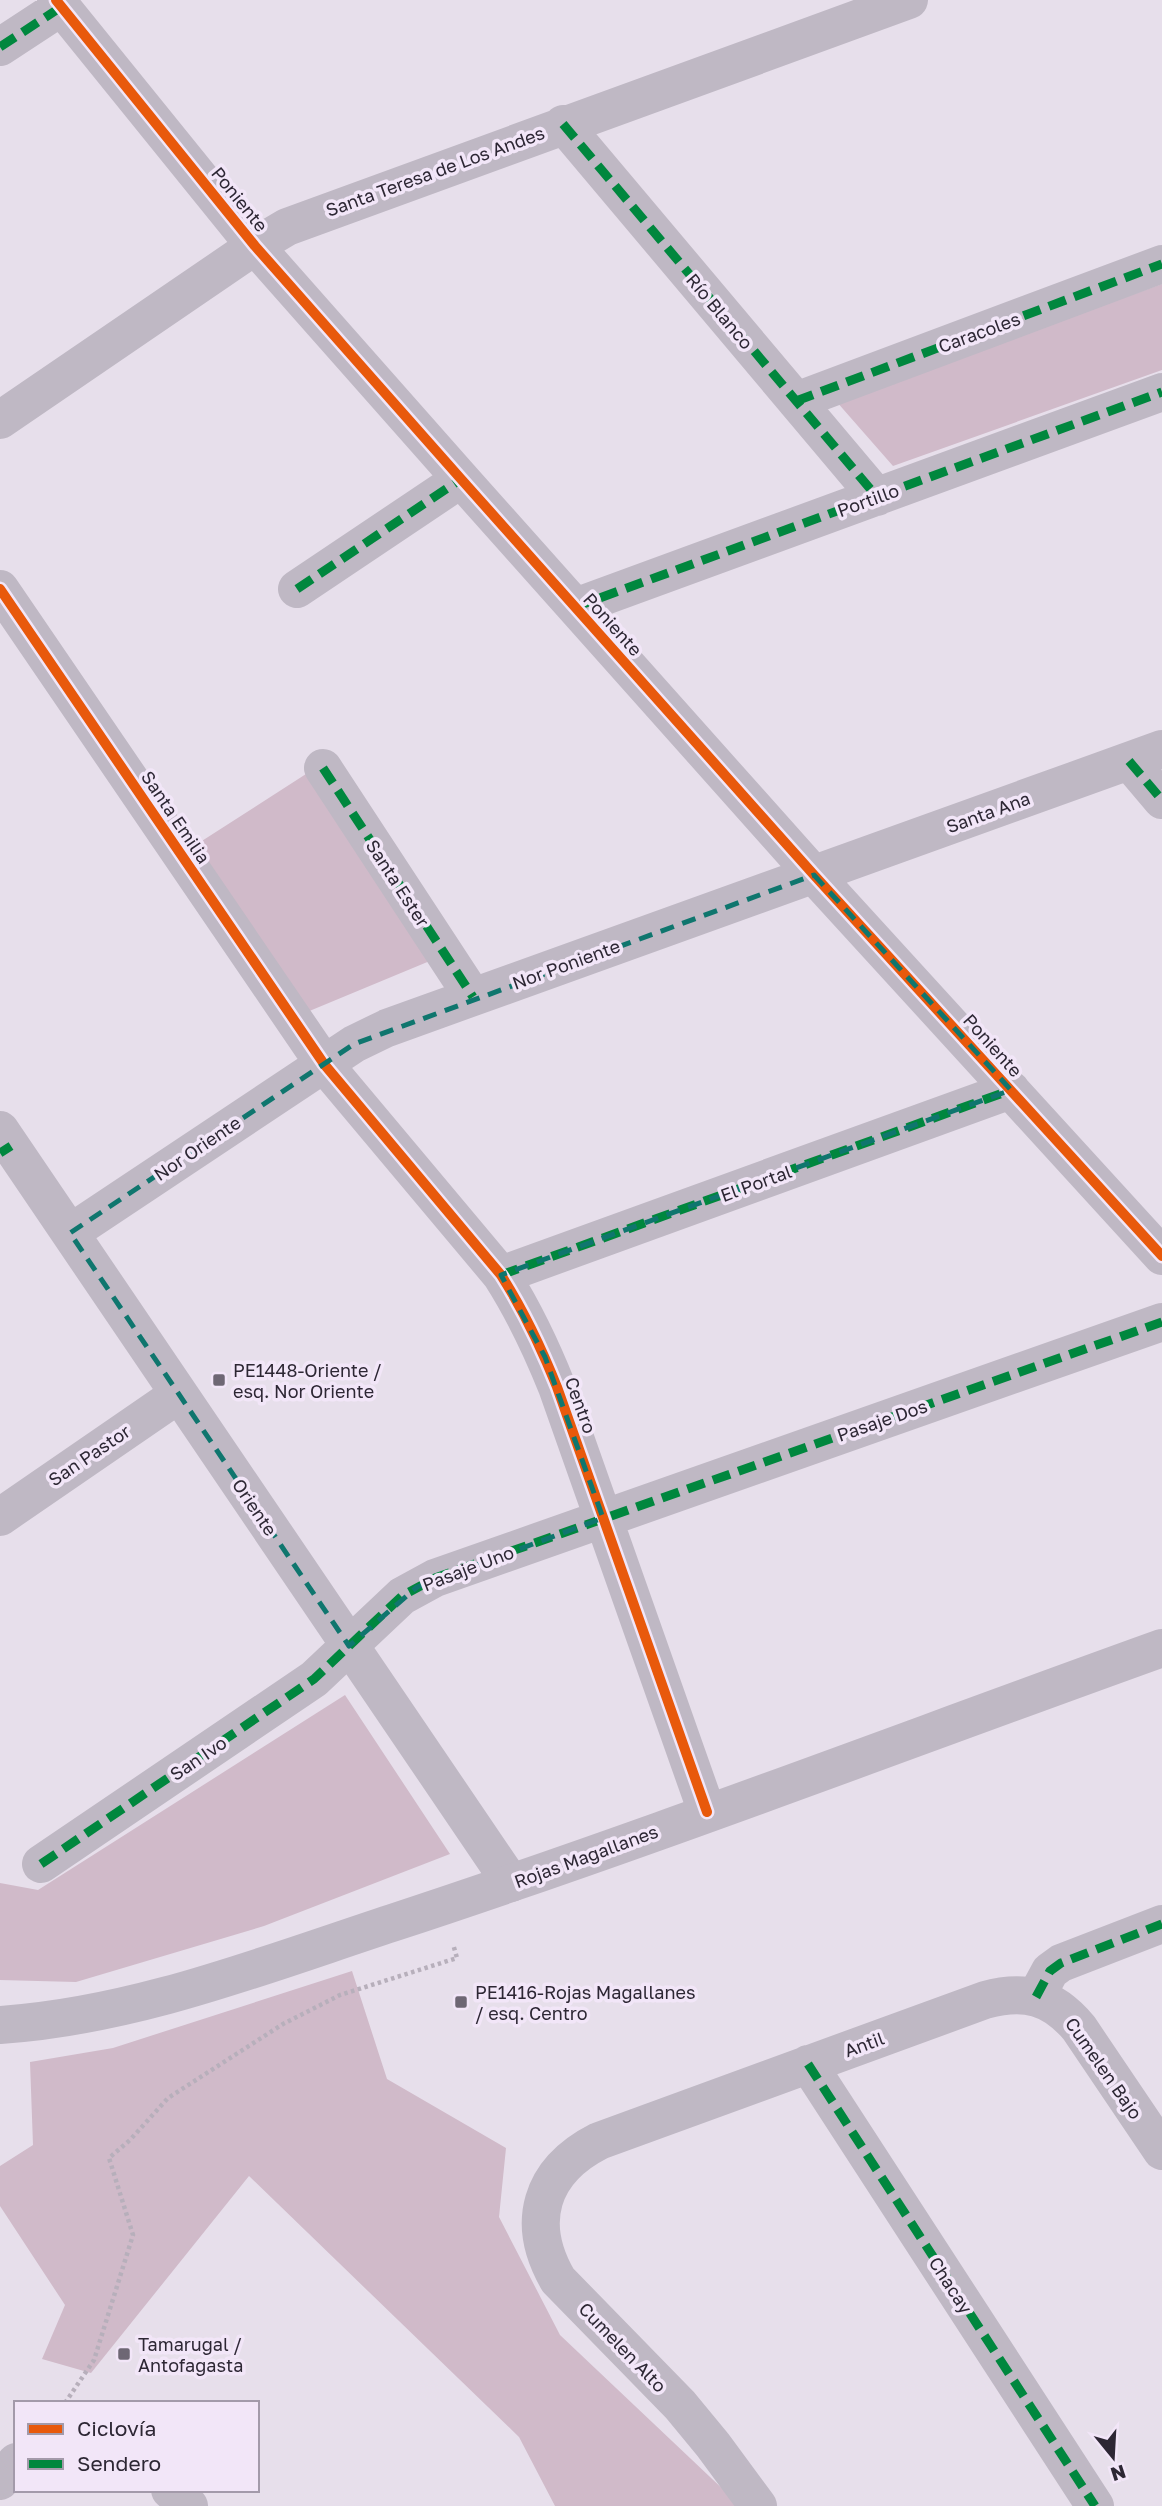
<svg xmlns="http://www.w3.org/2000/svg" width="1162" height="2506" viewBox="0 0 1162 2506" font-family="'Golos Text',sans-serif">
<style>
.green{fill:#d0bac9}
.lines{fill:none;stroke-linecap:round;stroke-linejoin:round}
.path{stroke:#b7afbb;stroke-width:4.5;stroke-dasharray:3.5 3.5;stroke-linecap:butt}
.minor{stroke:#bfb8c4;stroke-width:38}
.tertiary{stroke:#bfb8c4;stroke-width:38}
.quiet{stroke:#00873e;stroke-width:9;stroke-dasharray:18 9;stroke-linecap:butt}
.cycleway-casing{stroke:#f2e6f8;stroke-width:15}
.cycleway{stroke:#e8590c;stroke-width:10}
.marked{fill:none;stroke:#0f766e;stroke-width:5;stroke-dasharray:14 9;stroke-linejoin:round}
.poi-dot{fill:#6e6774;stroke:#f2e6f8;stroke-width:2.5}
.labels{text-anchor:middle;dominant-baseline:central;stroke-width:7;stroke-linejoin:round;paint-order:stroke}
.street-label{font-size:18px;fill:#2d2734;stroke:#f2e6f8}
.poi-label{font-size:18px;fill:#2d2734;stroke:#f2e6f8;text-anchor:start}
</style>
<rect width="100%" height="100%" fill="#e7dfeb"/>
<!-- green -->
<path class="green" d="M1162,284v86l-269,96 -57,-65z
M306,774l131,184 -130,54 -113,-166z
M345,1695l105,159 -186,72 -188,56 -76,-2v-97l38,7z
M352,1971l35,108 119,69 -7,69 61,118 168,159 8,12h-181l-36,-69 -270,-261 -158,197 -49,-14 23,-54 -65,-99v-40l33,-21 -3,-83 83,-14z"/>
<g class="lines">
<!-- path -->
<path class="path" d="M65,2403l29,-43 39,-125 -24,-77 21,-18 38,-42 115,-74 57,-29 117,-37 -4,-14"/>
<!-- minor -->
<path class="minor" d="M56,0l199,246 206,233 353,396 348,381
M0,47l61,-40
M563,124l314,373
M796,401l366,-137
M0,420l255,-174 32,-19 622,-227
M0,589l324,475 177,211c23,36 40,72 56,112l150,425
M297,589l164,-110
M575,607l587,-215
M1129,761l33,39
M323,768l150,229
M0,1130l511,753
M70,1233l284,-189 33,-16 775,-279
M501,1275l510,-185
M0,1517l179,-123
M41,1864l273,-185 88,-83 33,-18 727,-256
M1036,1997l14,-26 11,-8 101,-39
M808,2064l287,442
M0,2481l16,-19
M170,2490l19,16
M758,2506l-45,-61 -33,-40 -122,-125c-33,-57 -18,-109 41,-139l386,-141c40,-11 67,-4 94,28l83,123"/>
<!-- tertiary -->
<path class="tertiary" d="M0,2025c135,-9 264,-60 392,-102 259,-85 514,-183 770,-275"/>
<!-- quiet -->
<path class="quiet" d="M0,47l61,-40
M563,124l314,373
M796,401l366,-137
M297,589l164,-110
M575,607l587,-215
M1129,761l33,39
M323,768l150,229
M0,1153l11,-7
M501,1275l510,-185
M41,1864l273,-185 88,-83 33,-18 727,-256
M1036,1997l14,-26 11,-8 101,-39
M808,2064l287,442"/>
<defs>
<path id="cycleway" d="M56,0l199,246 206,233 353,396 348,381
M0,589l324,475 177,211c23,36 40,72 56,112l150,425"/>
</defs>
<!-- cycleway casing -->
<use href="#cycleway" class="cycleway-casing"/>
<!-- cycleway -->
<use href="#cycleway" class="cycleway"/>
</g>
<!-- marked area -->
<path class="marked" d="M814,875l197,215 -510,185 44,82 58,161 -186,69 -68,59 -279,-413 284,-189z"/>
<!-- markers -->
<g class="poi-dot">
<rect x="212" y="1373" width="14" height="14" rx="3.5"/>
<rect x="454" y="1995" width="14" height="14" rx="3.5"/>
<rect x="117" y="2347" width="14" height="14" rx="3.5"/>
</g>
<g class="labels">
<!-- street labels -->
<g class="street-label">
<text transform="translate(435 171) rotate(-20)">Santa Teresa de Los Andes</text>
<text transform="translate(240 199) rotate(51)">Poniente</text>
<text transform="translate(720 311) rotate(50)">Río Blanco</text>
<text transform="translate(979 332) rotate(-20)">Caracoles</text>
<text transform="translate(868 500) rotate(-20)">Portillo</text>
<text transform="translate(613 624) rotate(48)">Poniente</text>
<text transform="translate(988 812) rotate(-20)">Santa Ana</text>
<text transform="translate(176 817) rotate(56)">Santa Emilia</text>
<text transform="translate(398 883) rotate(57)">Santa Ester</text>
<text transform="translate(566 964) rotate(-20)">Nor Poniente</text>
<text transform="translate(993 1045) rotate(48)">Poniente</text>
<text transform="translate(197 1148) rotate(-34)">Nor Oriente</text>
<text transform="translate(756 1183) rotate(-20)">El Portal</text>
<text transform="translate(581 1405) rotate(70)">Centro</text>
<text transform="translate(882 1420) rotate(-19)">Pasaje Dos</text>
<text transform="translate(89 1455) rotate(-34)">San Pastor</text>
<text transform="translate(255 1507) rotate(56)">Oriente</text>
<text transform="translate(468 1568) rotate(-21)">Pasaje Uno</text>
<text transform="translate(198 1758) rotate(-34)">San Ivo</text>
<text transform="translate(586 1856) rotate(-20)">Rojas Magallanes</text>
<text transform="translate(864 2044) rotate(-20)">Antil</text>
<text transform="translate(1104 2068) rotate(55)">Cumelen Bajo</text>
<text transform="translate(951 2285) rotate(57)">Chacay</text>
<text transform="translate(623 2347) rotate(46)">Cumelen Alto</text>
</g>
<!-- poi labels -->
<g class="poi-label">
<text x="233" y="1370">PE1448-Oriente /<tspan x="233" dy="21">esq. Nor Oriente</tspan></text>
<text x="475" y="1992">PE1416-Rojas Magallanes<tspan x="475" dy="21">/ esq. Centro</tspan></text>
<text x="138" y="2344">Tamarugal /<tspan x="138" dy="21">Antofagasta</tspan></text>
</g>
</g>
<!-- legend -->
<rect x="14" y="2401" width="245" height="91" fill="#f2e6f8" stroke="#a39aaa" stroke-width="2"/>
<rect x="28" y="2424" width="35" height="10" fill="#e8590c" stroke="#a39aaa" stroke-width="2"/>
<text x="77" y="2436" font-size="21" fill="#2d2734">Ciclovía</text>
<rect x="28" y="2459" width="35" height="10" fill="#00873e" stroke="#a39aaa" stroke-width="2"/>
<text x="77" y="2471" font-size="21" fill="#2d2734">Sendero</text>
<!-- north arrow -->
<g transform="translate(1113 2457) rotate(162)" stroke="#f2e6f8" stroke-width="5" paint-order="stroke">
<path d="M0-5L12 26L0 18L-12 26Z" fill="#2d2734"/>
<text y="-10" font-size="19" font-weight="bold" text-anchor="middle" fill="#2d2734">N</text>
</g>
</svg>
